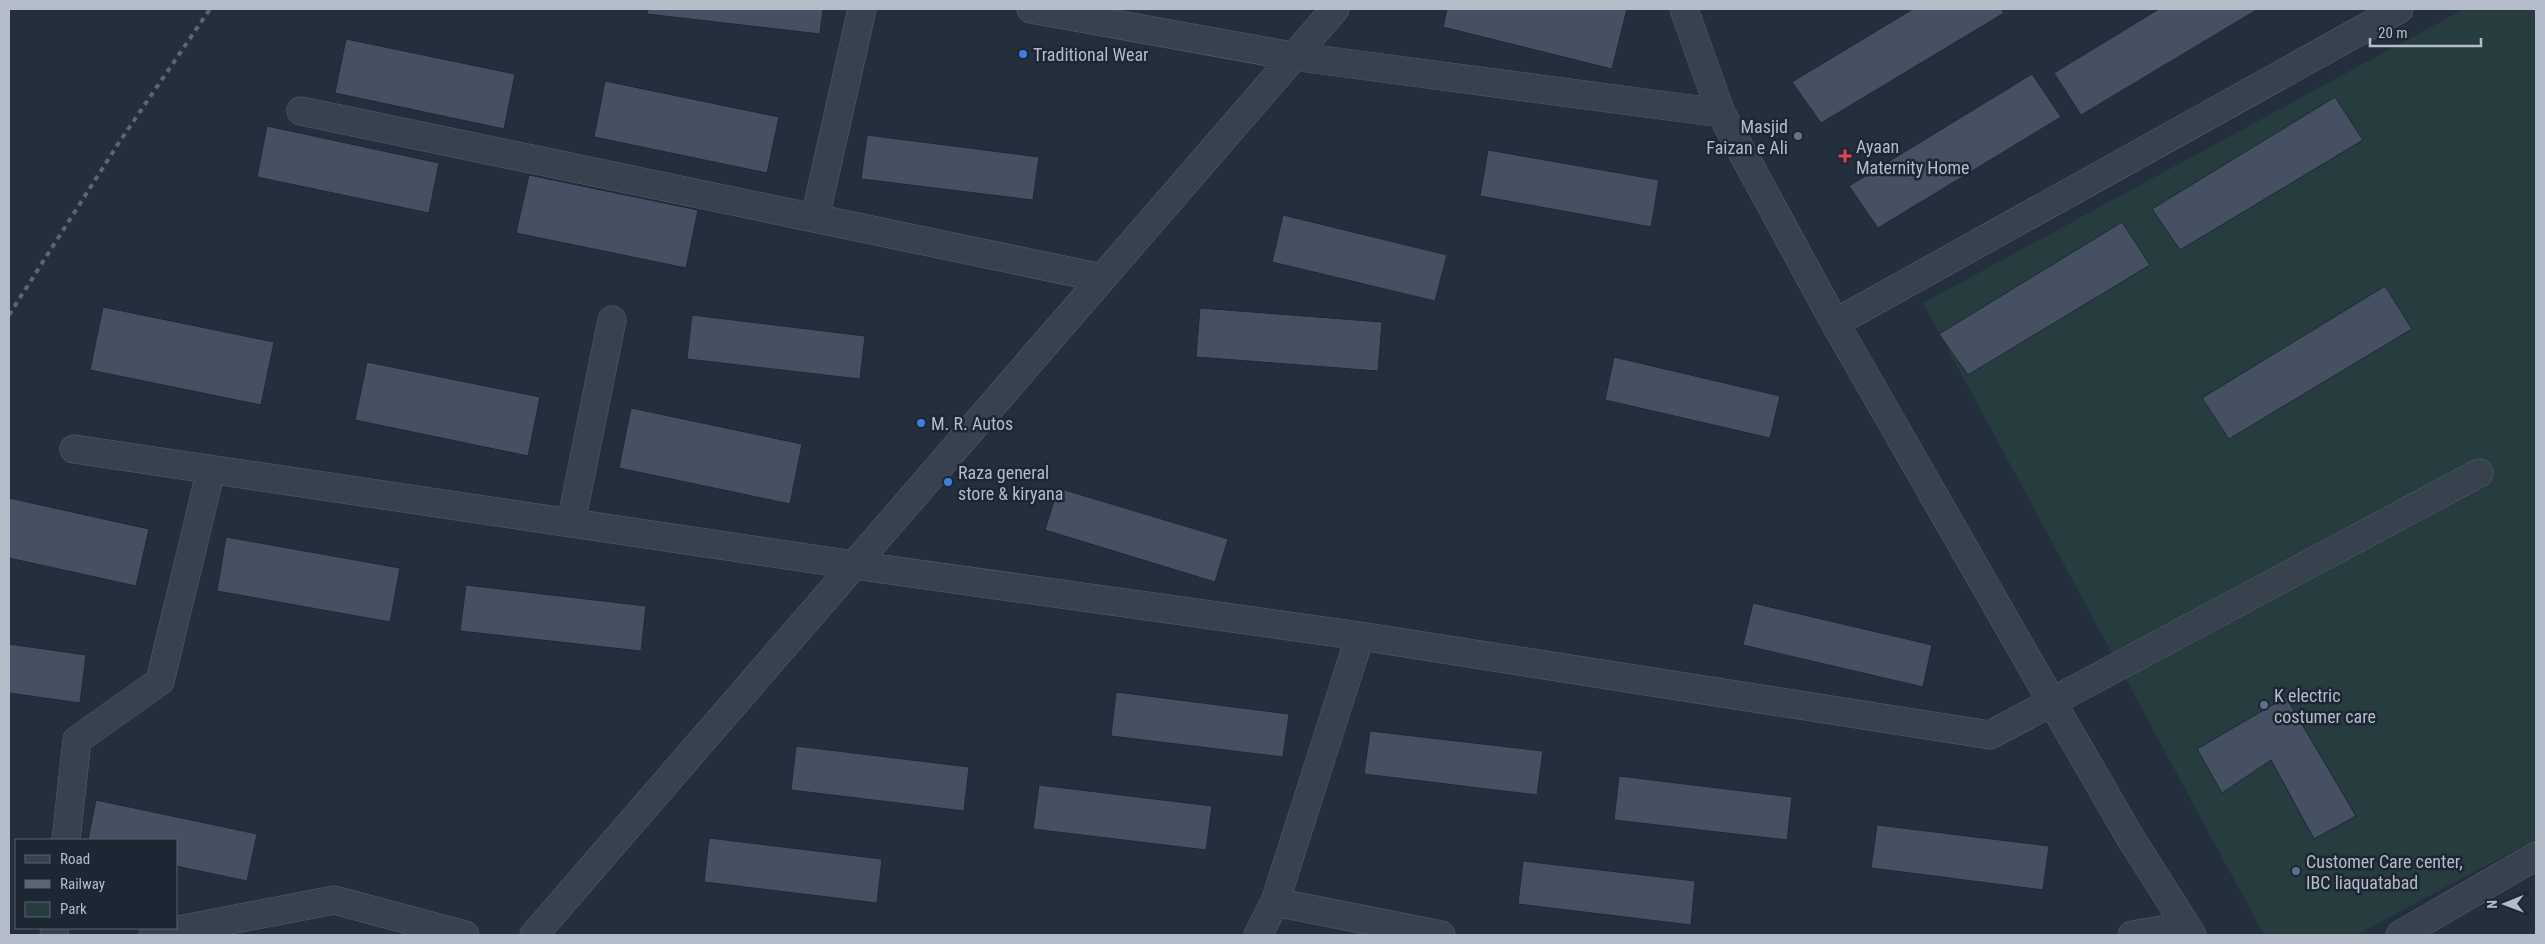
<svg xmlns="http://www.w3.org/2000/svg" width="2545" height="944" viewBox="0 0 2545 944" font-family="'Roboto Condensed',sans-serif">
<style>
.green{fill:#263c3f}
.building{fill:#455162;stroke:#1f2835}
.lines{fill:none;stroke-linecap:round;stroke-linejoin:round}
.minor-casing{stroke:#565f6c;stroke-width:29}
.minor{stroke:#38414e;stroke-width:28}
.rail{stroke:#5a6575;stroke-width:4;stroke-dasharray:5 5;stroke-linecap:butt}
.shop-dot{fill:#3f7fe0;stroke:#1d2633;stroke-width:2}
.worship-dot{fill:#6b7280;stroke:#1d2633;stroke-width:2}
.health-dot{fill:#e0444e;stroke:#1d2633;stroke-width:2}
.service-dot{fill:#5c6f8a;stroke:#1d2633;stroke-width:2}
.labels{text-anchor:middle;dominant-baseline:central;stroke-width:5;stroke-linejoin:round;paint-order:stroke}
.poi-label{font-size:18px;fill:#b4bcc9;stroke:#1d2633;text-anchor:start}
</style>
<rect width="100%" height="100%" fill="#242f3e"/>
<!-- green -->
<path class="green" d="M2464,9h72v830l-180,96h-92l-341,-632z"/>
<!-- building -->
<path class="building" d="M648,9h175l-3,25 -173,-20z
M1447,9h180l-15,60 -169,-42z
M1913,9h88l3,4 -183,110 -29,-41z
M2159,9h99l-177,106 -27,-42z
M346,39l169,35 -11,55 -169,-36z
M2032,74l29,43 -183,111 -29,-42z
M605,81l174,36 -12,56 -173,-36z
M2335,97l28,43 -183,110 -28,-41z
M267,126l172,37 -10,50 -172,-36z
M867,135l172,22 -6,43 -172,-21z
M1488,150l171,30 -8,47 -171,-31z
M529,175l169,35 -12,58 -170,-35z
M1283,215l164,40 -12,46 -163,-39z
M2122,222l28,43 -182,110 -29,-41z
M2385,286l27,43 -183,110 -27,-41z
M103,307l171,35 -13,63 -171,-35z
M1200,308l182,14 -4,49 -182,-14z
M692,315l173,21 -5,43 -173,-20z
M1614,357l166,39 -10,42 -165,-38z
M367,362l173,35 -12,59 -173,-36z
M631,408l171,36 -12,60 -171,-36z
M1058,488l170,51 -13,43 -170,-52z
M9,498l140,31 -13,57 -127,-28z
M226,537l174,31 -10,54 -173,-31z
M466,585l180,21 -5,45 -181,-20z
M1753,603l179,42 -9,42 -180,-42z
M9,644l77,11 -6,48 -71,-10z
M1116,692l173,22 -6,43 -172,-21z
M2286,697l70,119 -42,23 -43,-79 -49,33 -25,-44z
M1370,731l173,20 -6,44 -173,-21z
M796,746l173,21 -5,44 -173,-21z
M1619,776l173,21 -5,43 -173,-20z
M1039,785l173,21 -6,44 -173,-21z
M96,800l161,34 -10,47 -71,-15v-26h-88z
M1877,825l172,21 -6,44 -172,-22z
M709,838l173,21 -5,44 -173,-21z
M1523,861l172,20 -4,44 -173,-21z"/>
<g class="lines">
<defs>
<path id="minor" d="M1031,9l261,47 429,57
M1684,9l37,104 114,210 217,379 78,135 62,98
M301,111l801,167
M815,218l47,-209
M1835,323l564,-314
M74,449l780,116 506,71 630,99 489,-262
M571,523l41,-203
M66,840l11,-100 83,-59 51,-211
M1275,902l166,33
M54,935l1,-7
M153,935l181,-35 131,35
M534,935l801,-926
M1258,935l17,-33 85,-266
M2132,935l54,-9
M2400,935l136,-79"/>
</defs>
<!-- minor casing -->
<use href="#minor" class="minor-casing"/>
<!-- minor -->
<use href="#minor" class="minor"/>
<!-- rail -->
<path class="rail" d="M9,315l109,-171 92,-135"/>
</g>
<!-- markers -->
<g class="shop-dot">
<circle cx="1023" cy="54" r="5"/>
<circle cx="921" cy="423" r="5"/>
<circle cx="948" cy="482" r="5"/>
</g>
<circle class="worship-dot" cx="1798" cy="136" r="5"/>
<path class="health-dot" d="M1842.5 148.5h5v5h5v5h-5v5h-5v-5h-5v-5h5z"/>
<g class="service-dot">
<circle cx="2264" cy="705" r="5"/>
<circle cx="2296" cy="871" r="5"/>
</g>
<g class="labels">
<!-- poi labels -->
<g class="poi-label">
<text x="1033" y="54">Traditional Wear</text>
<text x="1788" y="126" text-anchor="end">Masjid<tspan x="1788" dy="21">Faizan e Ali</tspan></text>
<text x="1856" y="146">Ayaan<tspan x="1856" dy="21">Maternity Home</tspan></text>
<text x="931" y="423">M. R. Autos</text>
<text x="958" y="472">Raza general<tspan x="958" dy="21">store &amp; kiryana</tspan></text>
<text x="2274" y="695">K electric<tspan x="2274" dy="21">costumer care</tspan></text>
<text x="2306" y="861">Customer Care center,<tspan x="2306" dy="21">IBC liaquatabad</tspan></text>
</g>
</g>
<!-- border -->
<rect width="2545" height="944" fill="none" stroke="#b4bcc9" stroke-width="20"/>
<!-- legend -->
<rect x="15" y="839" width="162" height="90" fill="#1d2633" stroke="#59626f"/>
<rect x="25" y="855" width="25" height="8" fill="#38414e" stroke="#59626f"/>
<text x="60" y="864" font-size="15" fill="#b4bcc9">Road</text>
<rect x="25" y="880" width="25" height="8" fill="#5a6575" stroke="#59626f"/>
<text x="60" y="889" font-size="15" fill="#b4bcc9">Railway</text>
<rect x="25" y="902" width="25" height="15" fill="#263c3f" stroke="#59626f"/>
<text x="60" y="914" font-size="15" fill="#b4bcc9">Park</text>
<!-- north arrow -->
<g transform="translate(2505 904) rotate(269)" stroke="#1d2633" stroke-width="4" paint-order="stroke">
<path d="M0-4L9 19L0 12L-9 19Z" fill="#b4bcc9"/>
<text y="-8" font-size="14" font-weight="bold" text-anchor="middle" fill="#b4bcc9">N</text>
</g>
<!-- scale -->
<path d="M2370 38v8h111v-8" fill="none" stroke="#b4bcc9" stroke-width="2.5"/>
<text x="2378" y="38" font-size="15" fill="#b4bcc9" stroke="#1d2633" stroke-width="4" paint-order="stroke">20 m</text>
</svg>
